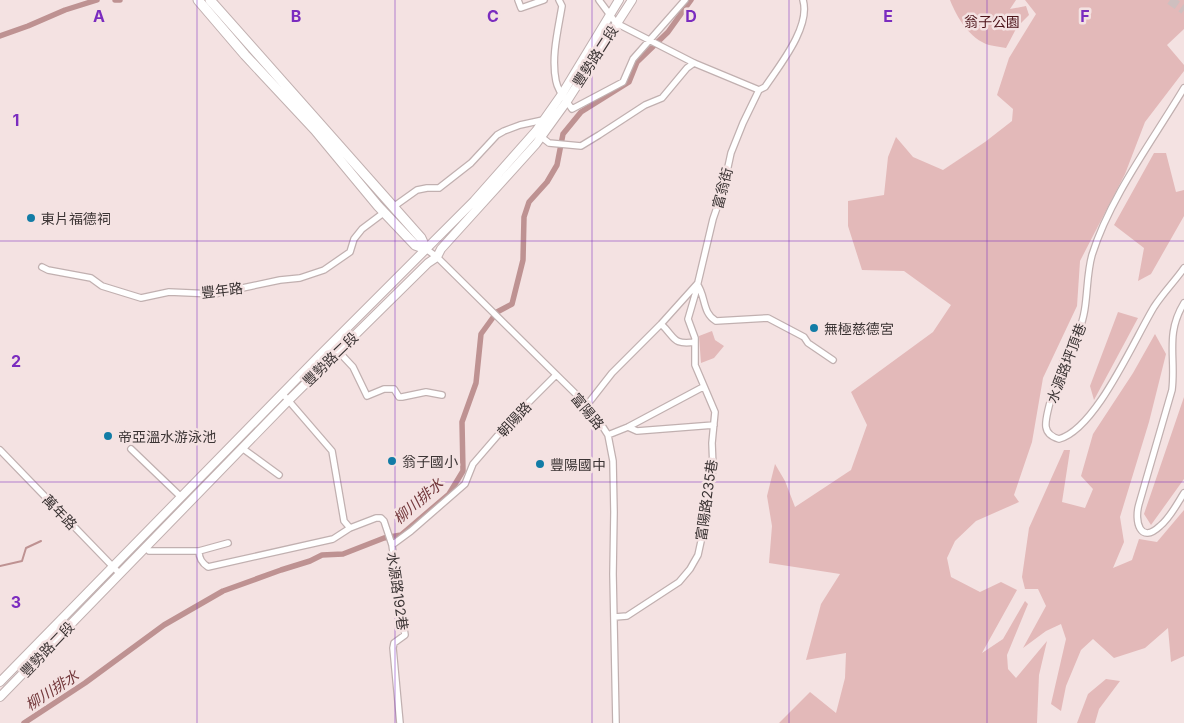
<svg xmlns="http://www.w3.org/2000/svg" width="1184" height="723" viewBox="0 0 1184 723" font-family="Inter,'Noto Sans TC',sans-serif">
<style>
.green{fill:#e3b9b9}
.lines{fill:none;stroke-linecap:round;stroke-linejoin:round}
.stream{stroke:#be9292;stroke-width:2}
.canal{stroke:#be9292;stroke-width:5.5}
.highway-tunnel{stroke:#cfbfbf;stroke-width:9;stroke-dasharray:9 4.5;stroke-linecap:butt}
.minor-casing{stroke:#c1b0b0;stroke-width:8}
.major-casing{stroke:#c1b0b0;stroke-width:10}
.highway-casing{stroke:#c1b0b0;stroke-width:11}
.minor{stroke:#fff;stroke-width:5.5}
.major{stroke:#fff;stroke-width:8}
.highway{stroke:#fff;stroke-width:9}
.grid{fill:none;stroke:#7b2cbf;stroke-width:1;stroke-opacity:0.55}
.poi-dot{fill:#127ca6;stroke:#f4e2e2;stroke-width:2}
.labels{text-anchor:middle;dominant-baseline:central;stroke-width:5;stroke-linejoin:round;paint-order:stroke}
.park-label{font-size:14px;fill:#4c141a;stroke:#f4e2e2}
.street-label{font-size:14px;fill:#3b3434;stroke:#f4e2e2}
.poi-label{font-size:14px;fill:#3b3434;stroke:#f4e2e2;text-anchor:start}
.water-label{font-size:15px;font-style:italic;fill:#73383b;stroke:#f4e2e2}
.grid-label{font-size:16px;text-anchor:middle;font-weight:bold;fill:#7b2cbf;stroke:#f4e2e2;stroke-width:5;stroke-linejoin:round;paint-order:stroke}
</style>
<rect width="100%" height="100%" fill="#f4e2e2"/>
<!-- green -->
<path class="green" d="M950,0h66l-6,9 16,-3 3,9 -12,12 -11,21c-6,-1 -12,-2 -17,-3 -19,-6 -32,-27 -39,-45z
M1025,0h159v29l-17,16 17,20v6l-39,51 -20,52 -45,87 -3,45 -34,72 -11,64 -18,53 5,7 -43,19 -21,20 -8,17 4,19 29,15 21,-10 16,8 -35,63 21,-14 22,-38 3,3 -21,51 1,14 8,9 31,-37 -8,34 -2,48h-258l31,-31 26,21 9,-35 1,-25 -40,7 15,-56 19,-30 -71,-11 3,-37 -5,-30 8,-32 10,17 10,26 56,-37 16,-45 -16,-33 82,-60 18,-27 -47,-34 -42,-1 -14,-44v-25l36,-6 4,-38 8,-20 17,20 30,13 42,-28 27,-21 1,-12 -16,-14 12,-37 27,-44z
M1154,153h12l10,39 8,-2v26l-33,58 -13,7 6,-33 -30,-23z
M1118,312l20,6 -44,82 -4,-14z
M712,331l3,9 9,6 -10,12 -13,5 -2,-27z
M1155,334l11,20 -17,68 -29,95 4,25 -11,26 19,-8 7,-21 18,3 27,-32v146l-13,6 -3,-34 -23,20 -31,10 -21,-19 -12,11 -15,36 -5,25 -10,-7 15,-65 -5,-15 -15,7 -23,17 23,-42 -8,-17h-13l-3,-12 7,-49 35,-78h6l-8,52 23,6 8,-19 -12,-13 12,-42 40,-61z
M1184,397v82l-33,46 -7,-11z
M1106,679l14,2 -21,28 -4,14h-18l11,-29z"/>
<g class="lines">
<!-- stream -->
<path class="stream" d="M0,566l22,-5 4,-13 15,-7"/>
<!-- canal -->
<path class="canal" d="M115,0h5
M0,36l28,-10 37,-16 32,-10
M24,723l61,-40 79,-58 59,-34 58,-21 29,-9 12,-6 21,-1 41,-16 17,-3 48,-41 14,-23 -1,-49 14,-39 5,-49 16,-22 15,-8 11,-44 1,-43 5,-15 18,-20 10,-17 6,-31 18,-22 48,-30 8,-20 31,-30 23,-32"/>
<!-- highway-tunnel -->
<path class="highway-tunnel" d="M1170,0l14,10"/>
<defs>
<path id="minor" d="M518,0l3,8 23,-8
M559,0l3,6c-4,24 -11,51 -6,75 2,11 10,19 16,28l51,-27 10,-23 52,-59
M599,0l17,23 78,40 65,27
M1184,88c-31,52 -74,109 -92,167 -7,25 -3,52 -13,75 -4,8 -9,15 -13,24 -5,13 -22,61 -20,73 1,7 6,10 13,12 37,-10 75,-99 95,-132 9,-14 21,-26 30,-39
M759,90l6,-3c14,-21 46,-60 38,-87
M539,135l10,8 32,3 18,-11 46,-30 17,-7 25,-30 7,-5
M396,205l21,-15 10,-2h12l32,-25 26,-28 7,-4 16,-6 23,-5
M426,249l11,8 150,148 12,16 9,14 5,26 1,51 -1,62 3,149
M42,267l6,3 43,8 11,8 39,12 28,-6 45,2 66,-14 20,-2 24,-8 26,-18 4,-13 8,-10 20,-15
M697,284c9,12 5,29 19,37l52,-3 36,19 4,6 25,17
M1184,303c-19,31 -8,54 -12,87l-33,114c-5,17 1,41 21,22 10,-8 17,-22 24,-33
M661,324c15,14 11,21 34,18
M335,340l3,11 15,16 14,29 17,-7h10l5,8h3l24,-5 16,3
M282,393l50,58 12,70 6,7
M587,405l25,-32 49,-49 36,-40
M628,427l9,4 77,-6
M608,435l20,-8 75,-40
M242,448l37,27
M131,449l50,48
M0,450l119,123
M392,545l19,-14 54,-47 8,-20 38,-44 45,-45
M146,547l3,4h50l29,-8
M199,551c0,8 3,12 9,16l125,-28 17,-11 26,-10h5l3,3 8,24 13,90 -11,8 -1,5 7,75
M615,617l12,-1 52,-34 11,-13 8,-14 7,-32 8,-55 -1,-25 3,-31 -20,-47v-27l-7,-19 7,-24 18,-76 10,-29 8,-37 12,-30 16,-33"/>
<path id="major" d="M0,682l319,-326 155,-155 62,-70 26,-37 57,-94
M0,697l288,-296 140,-138 9,-6 4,-8 95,-105 31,-43 65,-101"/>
<path id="highway" d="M198,0l47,55 70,75 63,76 37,39 11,4
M210,0l211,238 5,11"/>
</defs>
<!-- minor casing -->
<use href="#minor" class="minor-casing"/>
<!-- major casing -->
<use href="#major" class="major-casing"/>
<!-- highway casing -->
<use href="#highway" class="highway-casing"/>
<!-- minor -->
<use href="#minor" class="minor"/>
<!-- major -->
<use href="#major" class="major"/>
<!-- highway -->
<use href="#highway" class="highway"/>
</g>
<!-- grid -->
<path class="grid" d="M197,0v723M395,0v723M592,0v723M789,0v723M987,0v723M0,241h1184M0,482h1184"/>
<!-- markers -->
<g class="poi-dot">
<circle cx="31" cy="218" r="5"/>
<circle cx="814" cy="328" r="5"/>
<circle cx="108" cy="436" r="5"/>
<circle cx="392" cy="461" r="5"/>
<circle cx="540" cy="464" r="5"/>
</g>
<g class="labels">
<!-- park labels -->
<g class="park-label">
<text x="992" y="21">翁子公園</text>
</g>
<!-- street labels -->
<g class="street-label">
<text transform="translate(595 56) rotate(-57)">豐勢路二段</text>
<text transform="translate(722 188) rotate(-75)">富翁街</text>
<text transform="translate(222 290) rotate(-7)">豐年路</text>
<text transform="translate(330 359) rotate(-44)">豐勢路二段</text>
<text transform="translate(1066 363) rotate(-69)">水源路坪頂巷</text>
<text transform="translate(588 411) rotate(50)">富陽路</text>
<text transform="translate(514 419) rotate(-47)">朝陽路</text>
<text transform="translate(706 500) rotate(-82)">富陽路235巷</text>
<text transform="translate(60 512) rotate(46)">萬年路</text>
<text transform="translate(398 591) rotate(82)">水源路192巷</text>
<text transform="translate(47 649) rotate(-46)">豐勢路二段</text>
</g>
<!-- poi labels -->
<g class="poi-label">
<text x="41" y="218">東片福德祠</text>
<text x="824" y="328">無極慈德宮</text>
<text x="118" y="436">帝亞溫水游泳池</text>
<text x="402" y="461">翁子國小</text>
<text x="550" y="464">豐陽國中</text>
</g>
<!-- water labels -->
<g class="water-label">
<text transform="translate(418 501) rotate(-41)">柳川排水</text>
<text transform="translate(52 690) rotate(-33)">柳川排水</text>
</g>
</g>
<g class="grid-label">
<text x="99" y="22">A</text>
<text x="296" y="22">B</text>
<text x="493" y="22">C</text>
<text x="691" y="22">D</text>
<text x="888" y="22">E</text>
<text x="1085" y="22">F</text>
<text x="16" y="126">1</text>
<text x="16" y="367">2</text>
<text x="16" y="608">3</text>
</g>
</svg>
